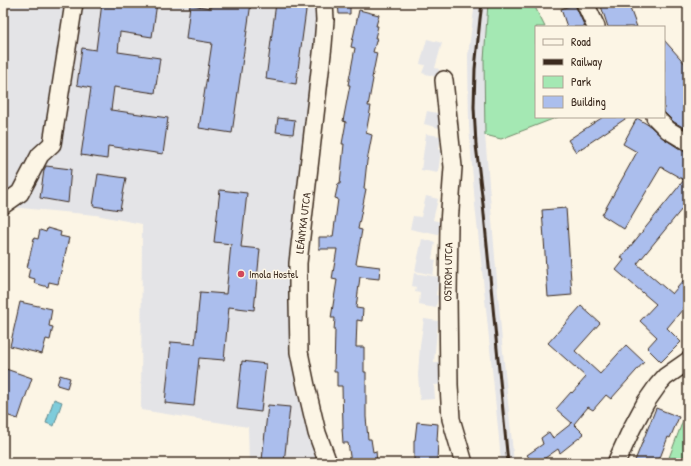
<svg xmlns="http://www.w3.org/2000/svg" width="691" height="466" viewBox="0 0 691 466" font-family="'Patrick Hand',sans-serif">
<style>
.built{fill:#e4e4e7}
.green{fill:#a4e8b3;stroke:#708968}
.water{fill:#7eccdb;stroke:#638b8f}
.building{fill:#abbeed;stroke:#3b2a1e}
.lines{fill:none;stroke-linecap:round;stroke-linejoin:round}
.minor-casing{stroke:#3b2a1e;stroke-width:20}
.minor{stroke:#fcf5e5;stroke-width:17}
.rail{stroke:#3b2a1e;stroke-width:3}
.poi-dot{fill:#d1495b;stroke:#fcf5e5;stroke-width:1.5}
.labels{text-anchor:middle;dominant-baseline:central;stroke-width:3;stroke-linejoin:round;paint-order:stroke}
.street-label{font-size:11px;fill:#3b2a1e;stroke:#fcf5e5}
.poi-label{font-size:11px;fill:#3b2a1e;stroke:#fcf5e5;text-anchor:start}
</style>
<rect width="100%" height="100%" fill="#fcf5e5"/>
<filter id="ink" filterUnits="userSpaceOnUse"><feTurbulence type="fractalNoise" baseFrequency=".025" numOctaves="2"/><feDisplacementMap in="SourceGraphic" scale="8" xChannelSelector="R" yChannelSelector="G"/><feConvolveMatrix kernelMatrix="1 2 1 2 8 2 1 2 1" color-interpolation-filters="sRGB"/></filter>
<g filter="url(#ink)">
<!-- built -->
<path class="built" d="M3,3h321l-26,299 30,161h-79l-1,-36 -107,-17 1,-186 -46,-9 -76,-7 -17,-3z
M475,3h13l-4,57 1,75 17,207 12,121h-13l-2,-25 -16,-159 -8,-74 -6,-79 -1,-71z
M427,39l15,4 -7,25 4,1 -2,8 -15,-4 3,-8 -5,-1z
M427,111l15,3 -3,14 -15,-4z
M426,134l15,2 -2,13 2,1 -3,23 -17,-3z
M426,196l12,3 -5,21 8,2 -3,13 -28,-6 3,-13 8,1z
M422,239l13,3 -3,17 4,1 -3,15 -18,-4z
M414,273l25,4 -3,18 2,1 -2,12 -17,-3 1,-12 -5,-1 1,-5 -4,-1z
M424,319l14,2 -4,41h10v22l-10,1 1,14 -15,1 -2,-25 2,-30z"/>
<!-- green -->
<path class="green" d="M488,3h45l12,24h-9v90h22l-57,22 -16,-4 -1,-75z
M688,407v56h-21z"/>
<!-- water -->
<path class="water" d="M54,399l8,3 -8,24 -8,-3z"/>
<!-- building -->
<path class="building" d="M102,3h55l-5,34 -32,-5 -2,20 42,6 -5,35 -41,-6 -3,23 57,8 -5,36 -55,-8 -1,13 -26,-4 10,-67 -14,-3 5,-37 14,2z
M212,3h39l-19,130 -33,-5 13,-85 -26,-4 4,-34 21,3z
M276,3h31l-11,81 -30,-5z
M338,3h12v11h-11z
M600,3h28l9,24h-29z
M575,4l1,3 9,20h-18l-6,-18z
M359,10l20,5 -3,11h2l-3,12h2l-4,14 4,1 -5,25 1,1 -5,27h3l-5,27 6,2 -5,26 -3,28h2l-8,40 4,1 -6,34 24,3 -1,12 -19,-2 -4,31 7,1 -1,12 -5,-1 -1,27h8v25h2v45l2,22h3l2,13 3,-1 1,12h-26l-3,-20h-5l-1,-15h1l-1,-42h-5v-14h-3l1,-42h-1l1,-12h-4l6,-38 -5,-1 5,-30h-18v-12h14l5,-38 -3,-1 3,-14h2l4,-40h-2l4,-22 -3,-1 7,-36h-2l7,-37 -4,-1z
M664,40l24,27v63l-14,-8 -10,-10z
M603,117h25l-52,35 -8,-12z
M278,118l17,2 -2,14 -17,-2z
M637,118l13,8 13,12 20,13 5,1v61l-6,-4 -45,55 35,30 16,-19v28l-21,25 14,14 -20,20 -14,-14 10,-11 -17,-16 16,-17 -40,-34 8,-10 -3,-2 63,-78 -23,-13 -37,62 -22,-14 35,-63 -14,-8z
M46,166l25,3 -3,34 -28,-5 4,-28z
M98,174l28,4 -6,32 -27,-4z
M220,190l27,3 -6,54 19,2 -6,61 -25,-3 -5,53 -25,-2 -5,48 -29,-3 6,-61 24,2 5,-52 26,2 5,-50 -17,-2z
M566,208l6,87 -24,2 -6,-87z
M47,228l14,4 -1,4 9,2 -11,46 -9,-2 -1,5 -14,-4 1,-4 -7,-2 2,-9h-3l7,-30 4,1 2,-9 6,2z
M20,302l32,7 -3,17 4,1 -3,13 -4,-1 -4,15 -32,-8z
M581,306l19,17 -25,28 25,23 26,-29 18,17 -33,37 -5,-4 -13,15 -5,-3 -14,17 10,10 -24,19 -2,-4 -20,14h-5l-6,-8 16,-11 -2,-6 8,-6 4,6 19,-15 -16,-14 15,-17 1,1 14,-16 -38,-34z
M242,361l24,3 -5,48 -24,-3z
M3,368l29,10 -14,41 -15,-5z
M60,375l10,3 -3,10 -10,-3z
M268,405l22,2 -6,56 -22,-3z
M656,408l23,9 -9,21 -2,-1 -10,26h-24z
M417,422l21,2 -1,17h1l-1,20h-23v-21h1z"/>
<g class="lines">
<defs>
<path id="minor" d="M324,3l1,17 -2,25 -25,218v39l1,50 7,34 11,47 11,30
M585,3l11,24
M444,80l9,87 -4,57 -1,71 1,90 2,34 13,44
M655,117l13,13 20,12
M3,205l17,-12 20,-38 12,-11 22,-141
M616,463l16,-35 14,-26 12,-17 7,-8 23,-16"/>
</defs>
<!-- minor casing -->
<use href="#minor" class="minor-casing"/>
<!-- minor -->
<use href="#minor" class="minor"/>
<!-- rail -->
<path class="rail" d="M482,3l-2,16 -5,50 -1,38 2,38 7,59 25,259"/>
</g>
</g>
<!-- markers -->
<circle class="poi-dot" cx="241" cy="274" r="4"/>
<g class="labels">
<!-- street labels -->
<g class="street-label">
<text transform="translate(303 223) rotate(-83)">LEÁNYKA UTCA</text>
<text transform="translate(448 272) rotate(-89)">OSTROM UTCA</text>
</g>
<!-- poi labels -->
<g class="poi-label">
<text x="249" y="274">Imola Hostel</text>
</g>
</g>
<!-- margin -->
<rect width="691" height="466" fill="none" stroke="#fcf5e5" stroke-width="16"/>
<rect x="8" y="8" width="675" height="450" fill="none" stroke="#3b2a1e" stroke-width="1.5" filter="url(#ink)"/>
<!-- legend -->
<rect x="535" y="26" width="130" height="92" fill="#fcf5e5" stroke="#afa495"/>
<rect x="543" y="39" width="20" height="6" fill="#fcf5e5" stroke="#afa495"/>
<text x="571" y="46" font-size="12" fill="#3b2a1e">Road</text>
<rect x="543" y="59" width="20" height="6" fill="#3b2a1e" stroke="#afa495"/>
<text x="571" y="66" font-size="12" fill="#3b2a1e">Railway</text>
<rect x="543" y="76" width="20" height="12" fill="#a4e8b3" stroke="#afa495"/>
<text x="571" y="86" font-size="12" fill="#3b2a1e">Park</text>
<rect x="543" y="96" width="20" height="12" fill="#abbeed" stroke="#afa495"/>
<text x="571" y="106" font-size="12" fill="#3b2a1e">Building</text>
</svg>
